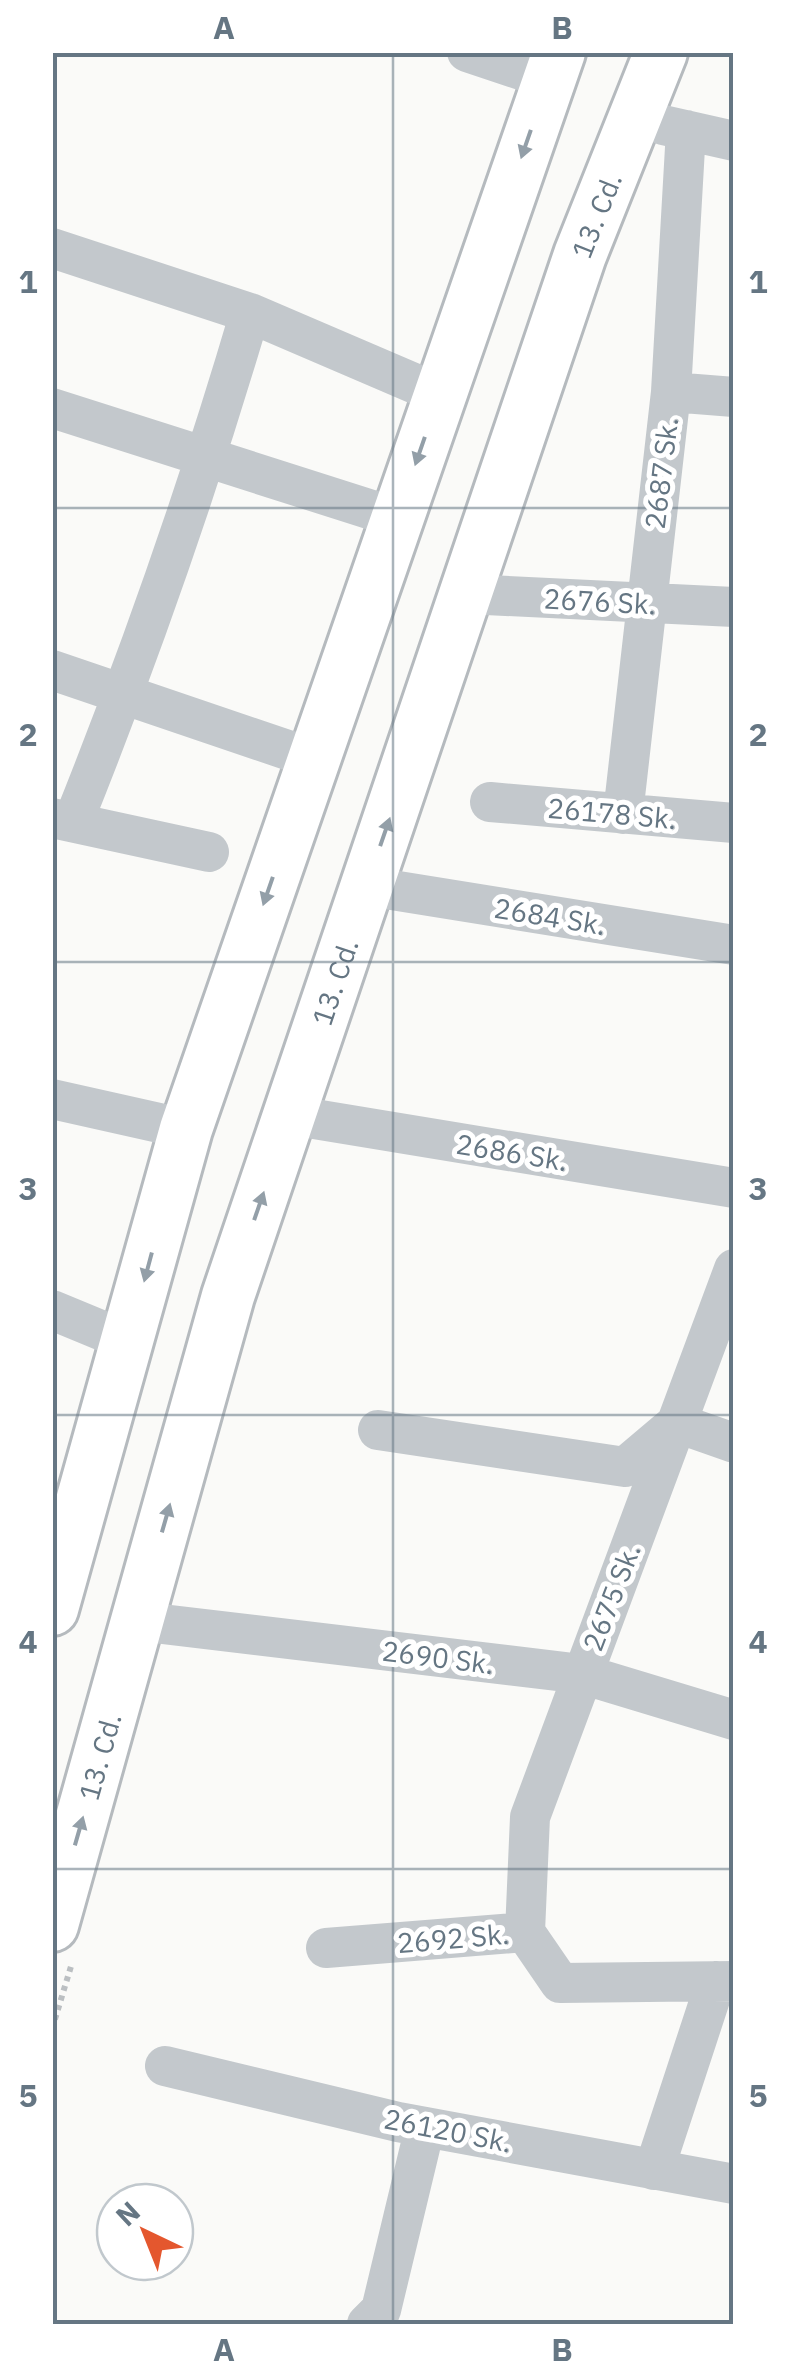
<svg xmlns="http://www.w3.org/2000/svg" width="786" height="2377" viewBox="0 0 786 2377" font-family="'IBM Plex Sans',sans-serif">
<style>
.lines{fill:none;stroke-linecap:round;stroke-linejoin:round}
.major-casing{stroke:#b5babe;stroke-width:58}
.path{stroke:#bbbfc2;stroke-width:6;stroke-dasharray:5 5;stroke-linecap:butt}
.minor{stroke:#c3c8cc;stroke-width:40}
.major{stroke:#fff;stroke-width:52}
.oneway{fill:#939fa8}
.grid{fill:none;stroke:#657683;stroke-width:2.5;stroke-opacity:0.55}
.labels{text-anchor:middle;dominant-baseline:central;stroke-width:10;stroke-linejoin:round;paint-order:stroke}
.street-label{font-size:28px;fill:#657683;stroke:#fff}
.neatline{fill:none;stroke:#657683;stroke-width:4}
.grid-label{font-size:32px;text-anchor:middle;font-weight:bold;fill:#657683}
</style>
<rect width="100%" height="100%" fill="#fafaf8"/>
<g class="lines">
<defs>
<g id="major">
<path d="M52,1609l134,-480 373,-1077"/>
<path id="s1" d="M52,1925l176,-629 352,-1041 81,-203"/>
</g>
</defs>
<!-- major casing -->
<use href="#major" class="major-casing"/>
<!-- path -->
<path class="path" d="M52,2029l20,-66"/>
<!-- minor -->
<path class="minor" d="M467,52l81,27
M663,125l71,16
M52,248l198,65 189,81
M671,392l63,5
M52,408l345,110
M466,594l268,13
M52,670l262,89
M490,802l244,21
M623,814l48,-422 15,-262
M52,818l157,34
M73,822c67,-167 126,-336 177,-509
M367,886l367,59
M52,1099l134,30
M290,1115l444,73
M52,1310l75,31
M378,1430l247,37 52,-44 57,20
M137,1621l445,53 152,46
M525,1932l5,-115 204,-548
M326,1948l199,-16 35,51 174,-2
M165,2066l233,56 336,62
M654,2170l62,-189
M367,2324l14,-14 44,-183"/>
<!-- major -->
<use href="#major" class="major"/>
</g>
<!-- one-way arrows -->
<defs><path id="oneway-solid" d="M-6-.8H1V-3.2L6.5 0L1 3.2V.8H-6Z" transform="scale(2.5)"/></defs>
<g class="oneway">
<use href="#oneway-solid" transform="translate(526 144) rotate(109)"/>
<use href="#oneway-solid" transform="translate(420 451) rotate(109)"/>
<use href="#oneway-solid" transform="translate(385 832) rotate(-71)"/>
<use href="#oneway-solid" transform="translate(268 891) rotate(109)"/>
<use href="#oneway-solid" transform="translate(259 1206) rotate(-71)"/>
<use href="#oneway-solid" transform="translate(148 1267) rotate(105)"/>
<use href="#oneway-solid" transform="translate(166 1518) rotate(-74)"/>
<use href="#oneway-solid" transform="translate(79 1831) rotate(-74)"/>
</g>
<!-- grid -->
<path class="grid" d="M393,52v2272M52,508h682M52,962h682M52,1415h682M52,1869h682"/>
<g class="labels">
<!-- street labels -->
<g class="street-label">
<text stroke="none"><textPath href="#s1" startOffset="1795">13. Cd.</textPath></text>
<text transform="translate(661 473) rotate(-83)">2687 Sk.</text>
<text transform="translate(600 601) rotate(3)">2676 Sk.</text>
<text transform="translate(612 813) rotate(5)">26178 Sk.</text>
<text transform="translate(550 916) rotate(9)">2684 Sk.</text>
<text stroke="none"><textPath href="#s1" startOffset="985">13. Cd.</textPath></text>
<text transform="translate(512 1152) rotate(9)">2686 Sk.</text>
<text transform="translate(611 1597) rotate(-69)">2675 Sk.</text>
<text transform="translate(438 1657) rotate(7)">2690 Sk.</text>
<text stroke="none"><textPath href="#s1" startOffset="175">13. Cd.</textPath></text>
<text transform="translate(453 1938) rotate(-5)">2692 Sk.</text>
<text transform="translate(448 2130) rotate(11)">26120 Sk.</text>
</g>
</g>
<!-- border -->
<rect width="786" height="2377" fill="none" stroke="#ffffff" stroke-width="110"/>
<!-- north arrow -->
<g transform="translate(145 2232) rotate(317)"><circle r="48" fill="#ffffff" stroke="#c1c8cd" stroke-width="2.5"/>
<path d="M0-8L18 38L0 25L-18 38Z" fill="#e4572e"/>
<text y="-15" font-size="28" font-weight="bold" text-anchor="middle" fill="#657683">N</text>
</g>
<rect x="55" y="55" width="676" height="2267" class="neatline"/>
<g class="grid-label">
<text x="224" y="39">A</text>
<text x="562" y="39">B</text>
<text x="28" y="293">1</text>
<text x="758" y="293">1</text>
<text x="28" y="746">2</text>
<text x="758" y="746">2</text>
<text x="28" y="1200">3</text>
<text x="758" y="1200">3</text>
<text x="28" y="1653">4</text>
<text x="758" y="1653">4</text>
<text x="28" y="2107">5</text>
<text x="758" y="2107">5</text>
<text x="224" y="2361">A</text>
<text x="562" y="2361">B</text>
</g>
</svg>
